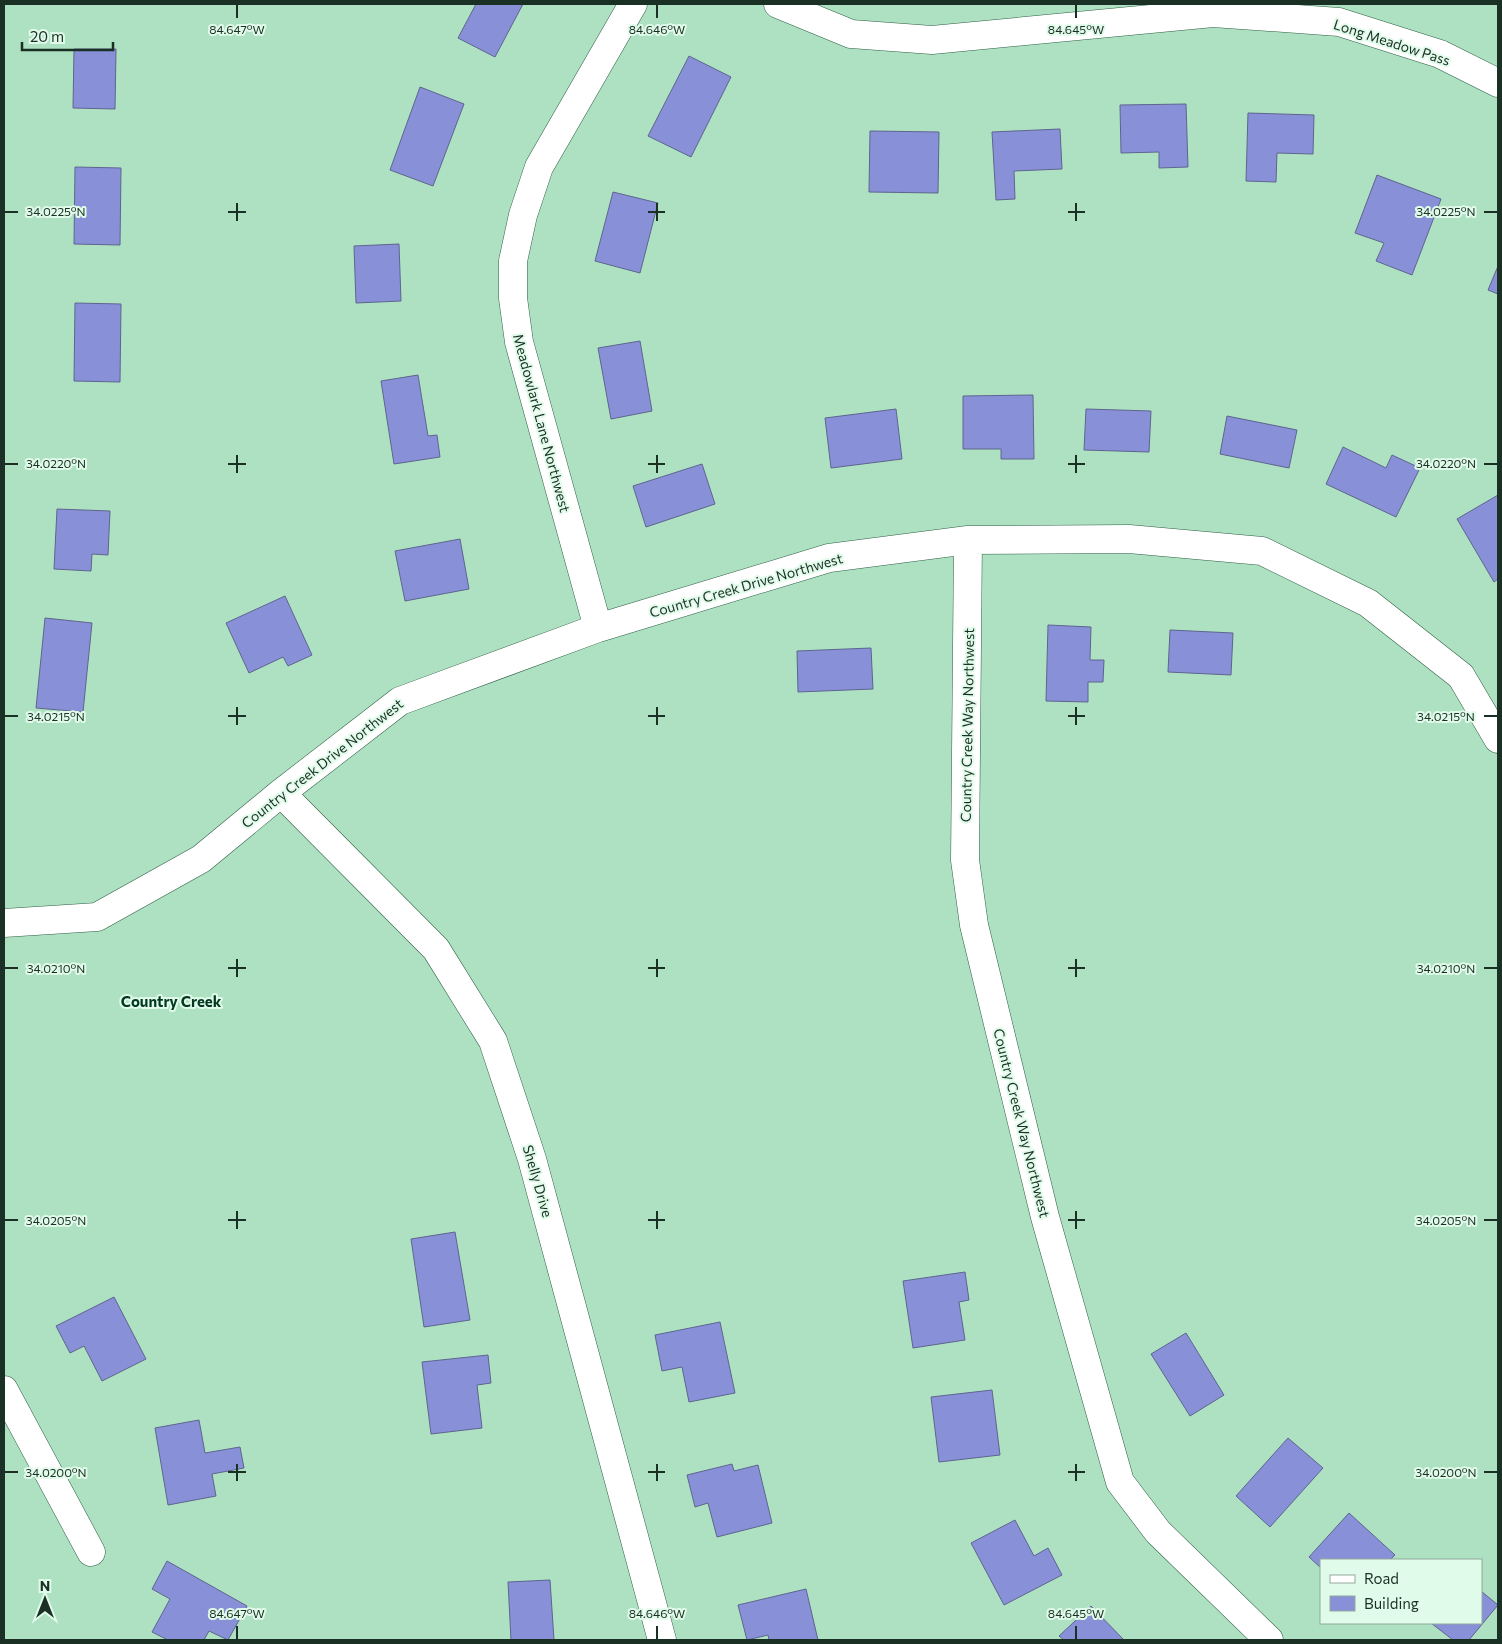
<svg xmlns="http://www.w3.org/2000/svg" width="1502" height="1644" viewBox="0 0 1502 1644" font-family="Commissioner,sans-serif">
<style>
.building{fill:#8891d7;stroke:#5e648f}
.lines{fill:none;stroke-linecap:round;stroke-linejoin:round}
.minor-casing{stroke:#2f5f45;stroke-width:29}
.minor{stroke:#fff;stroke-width:28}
.ticks{fill:none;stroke:#1b3024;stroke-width:2}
.labels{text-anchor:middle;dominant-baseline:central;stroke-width:4;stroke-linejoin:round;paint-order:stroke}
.street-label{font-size:14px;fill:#1b3024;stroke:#e1fbea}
.neighbourhood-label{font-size:15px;font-weight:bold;fill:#023820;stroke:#e1fbea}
.ticks-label{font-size:12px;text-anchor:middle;fill:#1b3024;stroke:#e1fbea;stroke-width:4;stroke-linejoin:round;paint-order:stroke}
</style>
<rect width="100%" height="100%" fill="#ade1c1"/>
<!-- building -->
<path class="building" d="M476,4h47l-28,53 -37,-19z
M74,49h42l-1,60 -42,-1z
M689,56l42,21 -40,80 -43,-21z
M420,87l44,17 -31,82 -43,-16z
M1186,104l2,63 -29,1v-16l-38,1 -1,-48z
M1248,113l66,2 -1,39 -36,-1 -1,29 -30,-1z
M1060,129l2,40 -48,2 1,28 -19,1 -4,-68z
M870,131l69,1 -1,61 -69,-1z
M75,167l46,1 -1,77 -46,-1z
M1377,175l64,24 -29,76 -36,-14 8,-18 -29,-10z
M613,192l45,11 -18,70 -45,-12z
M399,244l2,57 -45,2 -2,-57z
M1498,266v28l-10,-4z
M75,303l46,1 -1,78 -46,-1z
M640,341l12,70 -41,8 -13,-71z
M418,375l10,61 9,-1 3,22 -46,7 -13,-83z
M1033,395l1,64h-33v-10h-38v-53z
M896,409l6,50 -71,9 -6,-50z
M1086,409l65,2 -2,41 -65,-2z
M1227,416l70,14 -8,38 -69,-14z
M1343,447l43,21 6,-13 28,13 -24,49 -70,-33z
M702,464l13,40 -69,23 -13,-41z
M1498,495v84l-4,3 -37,-63z
M57,509l53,2 -2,44 -16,-1 -1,17 -37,-2z
M460,539l9,50 -64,12 -10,-50z
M285,596l27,59 -24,11 -5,-9 -34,16 -23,-50z
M45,618l47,5 -9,89 -47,-4z
M1048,625l43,2 -1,33h14l-1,22h-15v20l-42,-1z
M1170,630l63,3 -2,42 -63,-3z
M871,648l2,41 -75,3 -1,-41z
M455,1232l15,88 -46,7 -13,-88z
M965,1272l4,28 -10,2 6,38 -52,8 -10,-67z
M114,1297l32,62 -44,22 -18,-35 -14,7 -14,-27z
M720,1322l15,71 -46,9 -7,-35 -20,4 -7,-36z
M1186,1333l38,62 -34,21 -39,-62z
M488,1355l3,28 -14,2 5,43 -51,6 -9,-72z
M992,1390l8,65 -61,7 -8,-65z
M199,1420l6,33 35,-6 4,21 -32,6 4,22 -48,9 -13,-77z
M1288,1438l35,30 -53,59 -34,-31z
M732,1464l2,7 24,-6 14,58 -55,14 -9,-34 -13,4 -8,-32z
M1349,1513l46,42 -5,5h-69v8l-12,-11z
M1015,1520l19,36 14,-8 14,27 -58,30 -33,-62z
M167,1561l80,45 -19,34 -19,-9 -5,9h-36l-16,-8 18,-33 -18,-10z
M550,1580l4,60h-43l-3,-58z
M806,1589l12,51h-49l-1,-5 -21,5 -9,-35z
M1481,1591l17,14 -29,35h-16l-22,-17h50z
M1091,1606l33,34h-60l-5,-4z"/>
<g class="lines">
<defs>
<path id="minor" d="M778,4l73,30 81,6 281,-27 126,9 101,32 58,29
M968,540l-3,320 9,65 71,292 75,265 38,50 111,108
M598,628l-79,-286 -6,-44v-37l10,-46 16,-48 94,-163
M281,793l155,156 57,92 39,118 130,481
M4,923l93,-6 104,-58 80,-66 119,-92 198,-73 231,-70 139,-18 161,-1 133,12 106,52 93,73 37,63
M4,1390l87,162"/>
</defs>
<!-- minor casing -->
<use href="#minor" class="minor-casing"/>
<!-- minor -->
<use href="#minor" class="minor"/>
</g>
<!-- ticks -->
<path class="ticks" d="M237,5v13M657,5v13M1076,5v13M237,203v18M657,203v18M1076,203v18M5,212h13M228,212h18M648,212h17M1068,212h17M1484,212h13M237,455v18M657,455v18M1076,455v18M5,464h13M228,464h18M648,464h17M1068,464h17M1484,464h13M237,707v18M657,707v18M1076,707v18M5,716h13M228,716h18M648,716h17M1068,716h17M1484,716h13M237,959v18M657,959v18M1076,959v18M5,968h13M228,968h18M648,968h17M1068,968h17M1484,968h13M237,1211v18M657,1211v18M1076,1211v18M5,1220h13M228,1220h18M648,1220h17M1068,1220h17M1484,1220h13M237,1464v17M657,1464v17M1076,1464v17M5,1472h13M228,1472h18M648,1472h17M1068,1472h17M1484,1472h13M237,1626v13M657,1626v13M1076,1626v13"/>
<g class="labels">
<!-- street labels -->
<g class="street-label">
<text transform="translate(1392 42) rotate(18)">Long Meadow Pass</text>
<text transform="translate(542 423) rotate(75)">Meadowlark Lane Northwest</text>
<text transform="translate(746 585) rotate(-16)">Country Creek Drive Northwest</text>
<text transform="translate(967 725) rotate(-89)">Country Creek Way Northwest</text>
<text transform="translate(322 763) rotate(-38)">Country Creek Drive Northwest</text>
<text transform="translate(1022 1123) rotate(76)">Country Creek Way Northwest</text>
<text transform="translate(538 1181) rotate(74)">Shelly Drive</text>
</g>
<!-- neighbourhood labels -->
<g class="neighbourhood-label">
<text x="171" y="1001">Country Creek</text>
</g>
</g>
<g class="ticks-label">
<text x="237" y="34">84.647°W</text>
<text x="657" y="34">84.646°W</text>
<text x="1076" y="34">84.645°W</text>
<text x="56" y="216">34.0225°N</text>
<text x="1446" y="216">34.0225°N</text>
<text x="56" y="468">34.0220°N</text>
<text x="1446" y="468">34.0220°N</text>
<text x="56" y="721">34.0215°N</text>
<text x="1446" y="721">34.0215°N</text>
<text x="56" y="973">34.0210°N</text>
<text x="1446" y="973">34.0210°N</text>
<text x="56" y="1225">34.0205°N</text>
<text x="1446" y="1225">34.0205°N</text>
<text x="56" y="1477">34.0200°N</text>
<text x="1446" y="1477">34.0200°N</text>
<text x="237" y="1618">84.647°W</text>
<text x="657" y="1618">84.646°W</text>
<text x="1076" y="1618">84.645°W</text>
</g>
<!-- border -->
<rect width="1502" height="1644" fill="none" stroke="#1b3024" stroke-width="10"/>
<!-- legend -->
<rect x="1320" y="1559" width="162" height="65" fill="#e1fbea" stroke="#92aa9b"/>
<rect x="1330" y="1575" width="25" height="8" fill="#ffffff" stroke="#92aa9b"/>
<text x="1364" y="1584" font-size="15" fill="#1b3024">Road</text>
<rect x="1330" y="1596" width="25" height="15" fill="#8891d7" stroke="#92aa9b"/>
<text x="1364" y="1609" font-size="15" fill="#1b3024">Building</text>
<!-- north arrow -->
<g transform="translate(45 1599)" stroke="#e1fbea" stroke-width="4" paint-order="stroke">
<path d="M0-4L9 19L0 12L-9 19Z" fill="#1b3024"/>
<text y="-8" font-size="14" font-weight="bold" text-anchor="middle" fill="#1b3024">N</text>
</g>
<!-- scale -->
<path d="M22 42v8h91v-8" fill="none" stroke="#1b3024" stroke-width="2.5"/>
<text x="30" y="42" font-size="15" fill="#1b3024" stroke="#e1fbea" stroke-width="4" paint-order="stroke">20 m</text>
</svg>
